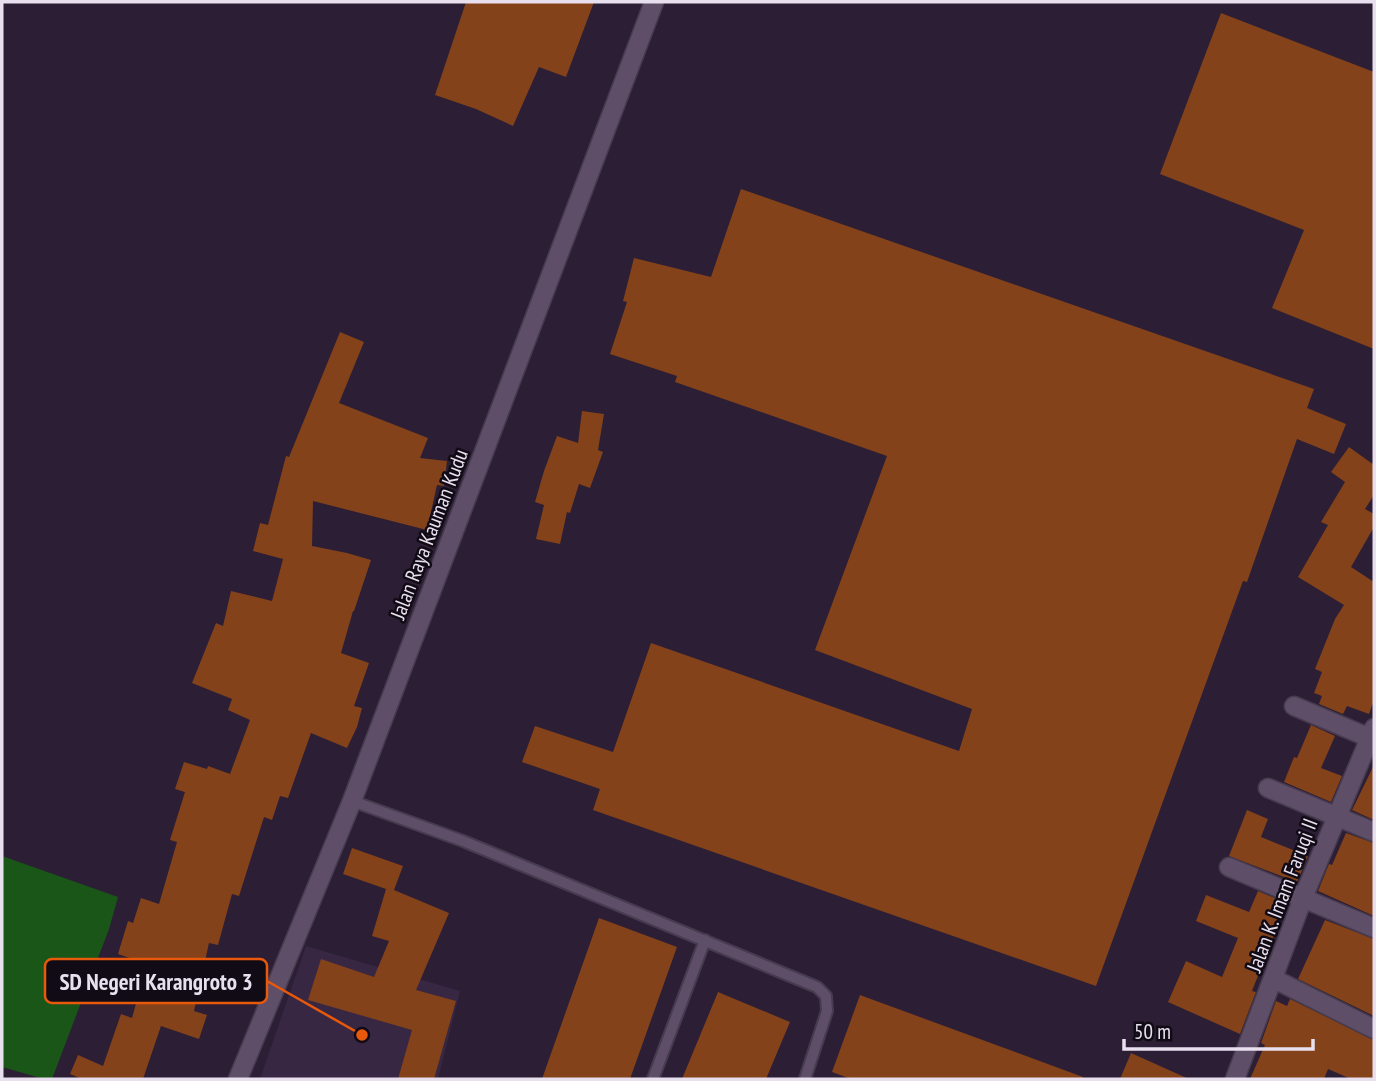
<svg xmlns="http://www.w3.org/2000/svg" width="1376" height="1081" viewBox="0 0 1376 1081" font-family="'PT Sans Narrow',sans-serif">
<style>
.built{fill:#382743}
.green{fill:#1b5619}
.building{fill:#83421a}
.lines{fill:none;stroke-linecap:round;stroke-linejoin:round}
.lane-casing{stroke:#473b4f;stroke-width:14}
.street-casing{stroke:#473b4f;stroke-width:21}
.secondary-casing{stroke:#473b4f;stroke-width:21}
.lane{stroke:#5e4e68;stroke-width:10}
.street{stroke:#5e4e68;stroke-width:18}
.secondary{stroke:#5e4e68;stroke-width:18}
.labels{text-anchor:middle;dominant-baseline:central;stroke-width:5;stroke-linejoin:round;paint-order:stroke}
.street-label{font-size:21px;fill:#e9e0ef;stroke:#110b15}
.leader{fill:none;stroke:#e8590c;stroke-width:2.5}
.callout-dot{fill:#e8590c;stroke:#110b15;stroke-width:2.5}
.callout{fill:#110b15;stroke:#e8590c;stroke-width:2.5}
.callout-label{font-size:23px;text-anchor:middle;font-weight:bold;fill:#e9e0ef}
</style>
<rect width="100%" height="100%" fill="#2c1e35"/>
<!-- built -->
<path class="built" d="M306,946l154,45 -22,88h-178z"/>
<!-- green -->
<path class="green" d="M2,856l116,41 -9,32 -57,150h-8l-42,-12z"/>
<!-- building -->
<path class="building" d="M466,2h128l-28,75 -27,-10 -26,59 -37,-17 -41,-14z
M1221,13l153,59v277l-102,-41 32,-78 -144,-56z
M741,189l573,200 -7,19 39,16 -12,30 -37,-15 -50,143 -4,-1 -147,405 -503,-176 7,-21 -78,-27 13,-36 78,26 38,-109 308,108 13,-42 -157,-59 72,-194 -212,-74 2,-6 -67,-22 17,-52 -4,-1 11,-43 77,19z
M340,332l24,10 -25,61 89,35 -8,20 27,3 -3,25 -7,-1 -10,45 -114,-29 -1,45 35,7 24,7 -17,51h-1l-12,42 28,10 -15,43 8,2 -5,19 -10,21 -36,-15 -23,65 -8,-2 -8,24 -8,-3 -25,79 -7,-2 -14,51 -9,-2 -15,68 13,4 -8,24 -38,-13 -18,53h-61l-12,-5 8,-19 25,11 18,-52 11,4 15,-54 -29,-10 10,-33 5,2 8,-25 18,6 18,-62 -7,-2 15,-48 -10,-3 9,-27 23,7 1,-3 22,8 20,-54 -22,-10 4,-11 -40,-16 24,-60 7,3 8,-35 41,10 11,-42 -30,-8 7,-28 8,2 18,-69 3,1z
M582,411l22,3 -6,36 5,2 -13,36 -11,-4 -9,29 -3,-1 -7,32 -24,-5 8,-34 -9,-3 9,-31 13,-35 21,7z
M1349,447l25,18v30l-9,14 9,5v13l-23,40 23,15v118l-5,14 -22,-8 -4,8 -24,-10 3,-8 -8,-3 8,-21 -7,-3 20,-50 9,-14 -46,-28 30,-52 -7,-3 24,-40 -14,-10z
M1311,725l24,11 -14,32 21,8 -11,26 -47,-20 10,-25 3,1z
M1374,765v55l-22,-10z
M1247,810l21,9 -7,18 47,19 -11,26 -68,-26z
M1346,833l28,10v73l-56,-25 11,-27 3,1z
M352,848l51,18 -9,24 55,23 -33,77 40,11 -22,78h-36l14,-49 -104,-30 13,-41 53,18 15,-36 -17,-5 14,-47 -43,-15z
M1258,891l26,11 -13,32 3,1 -22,56 4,1 -16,42 -72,-32 18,-41 36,16 16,-39 -42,-17 10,-26 43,17z
M599,918l78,29 -47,132h-88z
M1325,920l49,19v77l-76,-37z
M718,992l72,30 -24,57h-84z
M860,995l223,82v2h-232l-19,-7z
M1290,999l84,41v39h-23l-23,-10 -4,10h-74l15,-34 -4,-2 15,-42 11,5z
M1131,1053l58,26h-69z"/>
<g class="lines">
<defs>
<path id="lane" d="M352,801l111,40 354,146 9,9 1,15 -22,68
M653,1079l52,-139"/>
<path id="street" d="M1294,706l76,32
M1268,788l106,44
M1229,867l145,61
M1274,979l100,50
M1235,1079l68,-181 71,-170"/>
<path id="secondary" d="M238,1079l114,-278 302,-799"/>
</defs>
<!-- lane casing -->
<use href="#lane" class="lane-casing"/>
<!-- street casing -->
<use href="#street" class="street-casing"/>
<!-- secondary casing -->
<use href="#secondary" class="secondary-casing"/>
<!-- lane -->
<use href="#lane" class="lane"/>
<!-- street -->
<use href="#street" class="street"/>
<!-- secondary -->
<use href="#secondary" class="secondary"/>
</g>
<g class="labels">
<!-- street labels -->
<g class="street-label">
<text transform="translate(429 534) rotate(-69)">Jalan Raya Kauman Kudu</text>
<text transform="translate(1282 895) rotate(-69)">Jalan K. Imam Faruqi II</text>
</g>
</g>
<!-- callouts -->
<path class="leader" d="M362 1035L267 981"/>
<circle class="callout-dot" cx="362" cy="1035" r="7"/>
<rect class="callout" x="45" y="959" width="222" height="44" rx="7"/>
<g class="callout-label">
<text x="156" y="990">SD Negeri Karangroto 3</text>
</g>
<!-- border -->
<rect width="1376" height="1081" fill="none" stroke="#e9e0ef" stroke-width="7"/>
<!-- scale -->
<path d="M1124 1039v10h189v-10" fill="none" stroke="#e9e0ef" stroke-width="3.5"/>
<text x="1134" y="1039" font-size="21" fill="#e9e0ef" stroke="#110b15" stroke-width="5" paint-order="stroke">50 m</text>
</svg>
